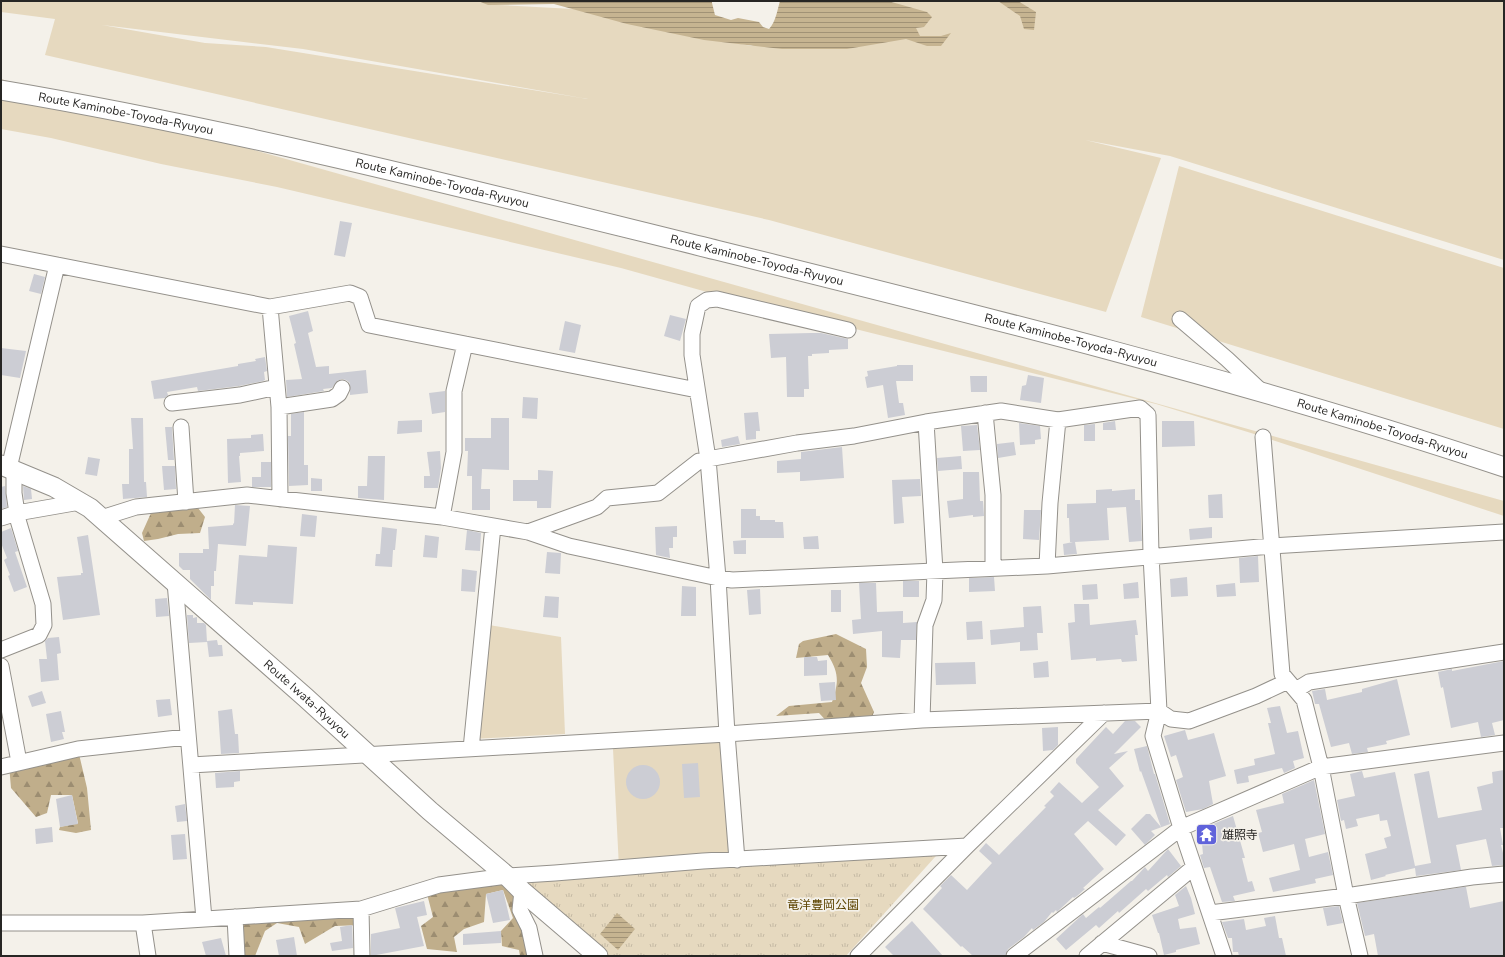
<svg xmlns="http://www.w3.org/2000/svg" width="1505" height="957" viewBox="0 0 1505 957" font-family="'Nunito Sans','Noto Sans JP',sans-serif">
<style>
.grass{fill:#e6d9bf;fill-rule:evenodd}
.forest{fill:url(#forest-firs)}
.park{fill:url(#park-tufts)}
.water{fill:url(#water-rules)}
.lines{fill:none;stroke-linecap:round;stroke-linejoin:round}
.stream{stroke:#c6b491;stroke-width:3.5}
.building{fill:#cccdd4}
.minor-casing{stroke:#94918b;stroke-width:17}
.major-casing{stroke:#94918b;stroke-width:21}
.minor{stroke:#fff;stroke-width:15}
.major{stroke:#fff;stroke-width:19}
.labels{text-anchor:middle;dominant-baseline:central;stroke-width:3.5;stroke-linejoin:round;paint-order:stroke}
.street-label{font-size:12px;fill:#272624;stroke:#f4f1ea}
.poi-label{font-size:12px;fill:#272624;stroke:#f4f1ea;text-anchor:start}
.park-label{font-size:12px;fill:#5d4402;stroke:#f4f1ea}
</style>
<defs>
<pattern id="forest-firs" width="22" height="20" patternUnits="userSpaceOnUse"><rect width="22" height="20" fill="#c0ae8b"/><path d="M5 1l3.5 6h-7zM16 11l3.5 6h-7z" fill="#9c8d71"/></pattern>
<pattern id="park-tufts" width="24" height="20" patternUnits="userSpaceOnUse"><rect width="24" height="20" fill="#e6d9bf"/><path d="M3 7l-1-3M5 7V3M7 7l1-3M15 17l-1-3M17 17v-4M19 17l1-3" fill="none" stroke="#c5baa4"/></pattern>
<pattern id="water-rules" width="6" height="5" patternUnits="userSpaceOnUse"><rect width="6" height="5" fill="#c6b491"/><path d="M0 2.5h6" fill="none" stroke="#a19276"/></pattern>
</defs>
<rect width="100%" height="100%" fill="#f4f1ea"/>
<!-- grass -->
<path class="grass" d="M1,1h483l15,4 75,4 177,37 147,-45h606v259l-334,-104 -85,-16 76,18 -55,154 -337,-92 -724,-165 10,-36 -54,-7zM102,25l201,24 285,50 -322,-52 -61,-4z
M1,79l1503,422v15l-253,-83 -95,-29 -449,-112 -86,-24 -344,-81 -116,-23 -110,-26 -50,-9z
M1179,166l325,102v161l-363,-112z
M483,624l78,13 4,97 -93,5z
M727,740l8,119 -116,9 -6,-119z"/>
<!-- forest -->
<path class="forest" d="M198,508l7,9 -5,16 -22,1 -20,5 -14,2 -2,-8 9,-20z
M836,634l30,15 1,18 -6,16 13,29 -5,12 -38,2 -12,-13 -43,3 13,-10 43,-4c7,-20 7,-29 -4,-47l-32,3 3,-14 4,-3z
M79,754l8,34 4,42 -15,3 -17,-3 1,-3 18,-4 -6,-28h-21l-4,18 -11,4 -25,-29 -2,-23z
M514,883l17,73h-11l-1,-6 -17,-4 -1,-15 12,-13 -10,-28 -17,4 -2,28 -20,7 -10,8 3,15 -30,-3 -6,-23 12,-9 -6,-23z
M361,912l1,13 -27,1 -30,18 -6,-17 -22,-4 -12,8 -10,25h-18l-2,-39z"/>
<!-- park -->
<path class="park" d="M944,847l-98,109h-248l-91,-80z"/>
<!-- water -->
<path class="water" d="M478,1h234v2l3,12 16,5 7,-2 21,4 4,5 6,2c7,-8 8,-18 11,-28h108l39,11 5,5 -8,10 -8,1 4,8h21l10,-3 -10,13h-14l-21,-7 -59,10h-65l-78,-9 -77,-16 -73,-20 -66,1z
M998,1h20l18,11 -2,18 -10,-1 -4,-13z
M617,913l18,16 -17,21 -18,-16z"/>
<g class="lines">
<!-- stream -->
<path class="stream" d="M1115,956h4"/>
</g>
<!-- building -->
<path class="building" d="M340,221l12,2 -7,34 -11,-2z
M34,274l11,3 -4,17 -12,-3z
M308,311l5,20 -5,2 8,34 13,-1v8l37,-4 2,23 -18,2v-12l-4,-3 -4,-1 -5,2 -5,7 -9,1 1,2 -37,6 -1,-17 16,-1 -8,-35 2,-1 -7,-27z
M670,315l16,4 -6,22 -16,-5z
M565,321l16,4 -6,28 -16,-3z
M811,333h10l27,6v10l-19,1v3l-17,1v2h-4l1,33h-5v8h-17l-1,-40 -15,1 -2,-24z
M1,348l25,3 -6,27 -19,-3z
M265,357l2,14 -3,1 1,8 -2,1 -24,5 -41,5 -1,-4 -30,5 1,3 -3,3 -11,1 -3,-18 87,-15v-2l18,-3 -1,-2z
M897,365h16v16h-17l3,22h4l2,12 -17,3 -5,-33 -16,3 -2,-11 3,-1 -1,-5 30,-5z
M1028,375l16,3 -3,25 -21,-3 2,-14 4,-1z
M970,376h17v16h-16z
M445,391v21l-13,2 -3,-21z
M523,397l15,1 -1,21 -15,-1z
M304,412v53h4v20l-19,1 -1,-50h3v-22z
M758,412l2,19h-4v8l-10,1 -2,-27z
M131,418h12l1,64h2l1,15 -24,2 -1,-15h7v-35h4z
M491,418h18v52l-27,-1 -1,20h9v21h-18v-34h-5l1,-25h-3v-13h26z
M422,420v12l-25,2 1,-13z
M1115,421l1,9h-13v-7z
M1162,421h32l1,25 -33,1z
M1019,423l21,3 1,13 -6,1v4l-15,1z
M1095,424v17h-11v-16z
M977,425l3,25 -17,1 -2,-25z
M165,427h7l2,33h-6z
M263,434l1,17 -24,2v3h-1l2,26 -13,1 -1,-44 24,-1v-3z
M738,436l2,8 -18,3 -1,-7z
M1014,442l2,13 -18,3 -1,-14z
M842,447l2,31 -41,3h-3v-9l-23,1v-12l24,-2v-7z
M440,451l1,17 -3,20h-14v-12h6l-3,-24z
M368,456h17l-1,44 -26,-2v-12h9z
M961,456l1,13 -24,2 -1,-13z
M88,457l12,2 -3,17 -12,-2z
M261,462h10v25h-19v-10h9z
M162,466h13l1,23 -12,1z
M538,470l15,1 -2,37h-14v-7h-24v-21h25z
M963,472h16l1,29h3l1,15 -11,1v-2l-24,3 -2,-17 16,-2z
M311,478l11,1v12h-11z
M920,479l1,17 -19,1 2,26 -10,1 -2,-44z
M5,486l2,21 -6,2v-22z
M23,486l8,3 1,10 -8,1z
M1112,489v2l23,-2v11h5l2,41 -13,1 -3,-35 -19,1 2,32 -34,2 2,12 -13,1 -1,-11 10,-2h-3l-1,-24h-2v-14l29,-1v-13z
M1222,494l1,24h-14l-1,-23z
M235,505l15,1 -4,40 -28,-2 -2,27h-2v15h-3v14l-21,-21v-9h-7l-4,-4v-13h24v-4h6l-1,-22 25,-2v-2l1,1z
M741,509h15v7h4v4h15v2h8l1,16h-43z
M1024,510h17l-2,30 -16,-1z
M302,514l15,2 -2,21 -15,-1z
M677,526v11h-4v11h-4l1,10 -14,-3 -1,-28z
M382,527l15,2 -2,21h-2l-1,17 -17,-1 1,-12h4z
M1212,527v11l-22,2 -1,-11z
M11,528l7,23 -3,1 12,35 -13,5 -6,-16 2,-1 -6,-15 3,-2 -6,-15v-11z
M467,530l14,3 -1,18 -15,-1z
M88,535l12,80 -37,5 -6,-43 24,-2v-2h2l-6,-36z
M425,535l14,2 -2,21 -14,-1z
M818,536l1,13h-15l-1,-12z
M746,540v14h-12l-1,-13z
M268,545l29,2 -4,57 -40,-2v3l-18,-1 4,-49 28,2z
M547,552l14,1 -1,21 -15,-1z
M1258,556l1,26 -19,1 -1,-25z
M462,569l15,2 -2,21 -14,-1z
M994,577l1,14 -26,1v-14z
M1187,577l1,19 -17,1 -1,-18z
M903,581h16v16h-16z
M1138,582l1,16 -15,1 -1,-15z
M859,583h17l1,29 26,-1v12l14,-1 -1,18h-15l-1,18 -18,-1v-26l-29,3 -1,-14 9,-1z
M1235,583l1,13 -19,1 -1,-12z
M1097,584l1,15 -15,1 -1,-15z
M682,586l14,1v29h-15z
M760,589l1,25 -12,1 -2,-25z
M831,590h10v22h-10z
M545,596l14,1 -1,21 -15,-1z
M167,598l2,18 -13,1 -1,-18z
M1074,604h15l1,21 46,-5 2,15h-3l2,26 -15,1 -1,-3 -25,2v-3l-25,2 -3,-37 7,-1z
M1041,606l2,27h-6l1,17 -18,1v-9l-29,3 -1,-15 34,-3 -1,-20z
M187,615h6v3l4,-1v6h7l2,2 1,17 -18,1z
M982,621l1,18 -16,1 -1,-18z
M59,637l2,16 -4,1 2,26 -18,2 -2,-23h8l-2,-18 3,-3z
M217,640l1,5h4l1,11 -14,1 -2,-16z
M804,657h13l1,4 9,-1v15l-23,1z
M1048,661l1,16 -15,1 -1,-15z
M1504,661v59l-12,3 3,12 -14,2 -3,-15 -27,6 -8,-41 -2,1 -3,-16 14,-3v2z
M975,662l1,22 -40,1 -1,-22z
M1397,679l13,56 -24,6 1,3 -20,4 1,4 -16,2 -3,-11 -18,4 -12,-43h-4l-3,-13 13,-2 2,11 35,-8v-3z
M835,682l1,18 -15,1 -2,-18z
M42,691l4,12 -14,4 -4,-11z
M170,699l2,16 -14,2 -2,-17z
M1280,706l7,27 11,-2 6,27 -11,3 2,7 -11,5 -2,-5 -34,8 1,6 -12,2 -3,-14 21,-5 -1,-6 21,-5 -7,-31h3l-4,-15z
M232,709l3,25h3l1,19 -18,1 -3,-43z
M61,711l4,21h-3l2,7 -13,3 -5,-28z
M1125,721h10l6,6 -27,27 14,-3 -19,17 15,18 -26,24 28,25 -10,11 -28,-25 -14,13 30,35 -21,19 2,1 -8,7 -3,2 -1,-1 -16,15 -1,-2 -3,3 -1,-1 -8,10 -11,8 -1,-2 -8,9 -16,12 -3,7h-32l-11,-10 -1,1 -38,-38 19,-21 -2,-2 11,-11 16,15 25,-27 -13,-12 7,-8 13,12 47,-48 -2,-1 10,-10 -4,-4 9,-10 23,21 17,-16 -23,-24v-4l30,-32 7,7z
M1058,727v18l-5,5 -10,1 -1,-23z
M1185,730l3,10 26,-7 12,43 -17,5 4,23 -10,5 -17,3 -10,-32 7,-3 -7,-22 -5,2 -7,-21z
M1147,746l7,28h1l15,50 -19,7 4,4 -10,10 -14,-16 15,-15h4l11,13 -20,-56 -1,1 -6,-23z
M698,763l2,34 -16,1 -2,-34z
M626 782a17 17 0 1 1 34 0a17 17 0 1 1-34 0Z
M1504,770v58h-4l3,17h-2l3,12v8l-12,1 -6,-27 -30,6 5,25 -45,6 -1,-8 -30,7 1,1 -15,4 -6,-26 22,-6 -3,-10 7,-2 -4,-16 -7,1 -1,-7 -23,5 2,7 -12,3 -2,-9 -3,1 -4,-21 18,-4 -5,-22 12,-3 2,7 31,-6 20,94 16,-3 -17,-89 15,-3 9,47 44,-8 -5,-23 16,-4 -1,-11z
M240,771v10l-6,1v5l-18,1 -1,-15z
M1314,780l11,54 -20,5 4,18 19,-5 5,23 -18,4 1,4 -43,9 -4,-14 31,-8 -6,-26 -31,8 -5,-19 4,-1 -6,-22 28,-7 -2,-9z
M72,795l6,29 -18,3 -4,-28z
M185,804l2,17 -10,1 -2,-16z
M1233,816l12,42h-3l6,24 4,-1 3,10 -22,5 2,5 -13,1 -12,-35 -6,1 -4,-13 3,-1 -1,-10 -4,-14z
M52,827l1,15 -17,2 -1,-15z
M185,834l2,25 -14,1 -2,-25z
M1168,849l13,17 -13,11 -1,-2 -19,16 -2,-2 -27,24 -1,-2 -19,17 -3,-3 -30,25 -10,-11 27,-25 3,4 13,-11 1,1 31,-27h1l13,-14 3,4z
M1186,886l5,12 4,16 -17,5 2,10 16,-2 4,17 -24,6v2l-12,3 -5,-22h-1l-6,-18 27,-9 -4,-11z
M1464,887h2l4,21 34,-7v55h-126l-4,-22 -9,2 -8,-33z
M503,890l7,30 -17,3 -7,-29z
M424,901l3,14 -10,2 7,29 -53,10v-22l29,-6 -5,-20z
M1339,906l4,17 -16,3 -4,-18z
M1275,916l4,22h3l4,18h-47l-1,-4h-5l-1,-14h-4l-6,-16 22,-3 2,11 20,-4 -2,-8z
M912,921l31,35h-49l-9,-9z
M352,925l1,23 -21,3 -2,-8 12,-2 -2,-14z
M501,931v12l-38,2v-11z
M294,937l3,19h-18l-3,-16z
M221,938l5,18h-20l-4,-14z"/>
<g class="lines">
<defs>
<path id="minor" d="M1,254l269,53 80,-14 10,4 9,28 328,65
M270,307l9,100 1,92
M1180,319l47,40 35,33
M172,403l68,-8 37,-8
M279,407l53,-8 7,-5 3,-6
M985,413l8,82v73
M181,427l5,75
M1263,437l19,237 22,26 17,67 25,129 14,60
M9,468l48,-203
M442,517l12,-65v-61l11,-47
M1,518l16,-5 63,-11
M101,518l35,-11 111,-12 195,22 86,15 41,14 149,32 14,2 315,-14 224,-20 233,-14
M528,532l69,-25 10,-9 51,-5 41,-32 9,-2 89,-16 57,-7 72,-14 75,-11 57,9 82,-12 8,7 3,140 8,156 -6,25 28,92 43,128
M1047,566l3,-63 8,-83
M175,582l29,337
M1,650l38,-15 5,-10 -1,-21 -25,-84 -4,-27v-23
M1,666l18,96
M1296,690l13,-8 195,-30
M922,720l3,-95 9,-25 1,-29 -9,-149
M471,749l22,-223
M191,765l536,-31 195,-14 237,-9 12,8 18,2 67,-25 32,-15
M1,767l77,-18 109,-12
M737,860l-10,-126 -9,-156 -10,-119 -16,-104v-21l6,-28 9,-6 10,-1 131,31
M522,891l-2,19 9,18 6,28
M361,909l1,47
M1210,913l136,-17 126,-19 32,-3
M235,917l2,39
M1,923h142l218,-14 78,-24 68,-9 48,-3 148,-12 264,-15
M143,923l5,33
M1102,943l47,13
M858,956l109,-110 137,-133
M1014,956l167,-128 140,-61 183,-24
M1087,956l107,-89"/>
<g id="major">
<path id="s1" d="M1,90c238,40 472,100 707,158 267,66 535,132 796,219"/>
<path id="s2" d="M1,465l53,22 36,21 215,189 125,114 77,65 15,15 76,65"/>
</g>
</defs>
<!-- minor casing -->
<use href="#minor" class="minor-casing"/>
<!-- major casing -->
<use href="#major" class="major-casing"/>
<!-- minor -->
<use href="#minor" class="minor"/>
<!-- major -->
<use href="#major" class="major"/>
</g>
<!-- icons -->
<defs>
<symbol id="temple-square" viewBox="-11 -11 22 22"><rect x="-9" y="-9" width="18" height="18" rx="4" fill="#6063db" stroke="#f4f1ea"/><path d="M0-6L5-2H3V0L6.5 2.5H4V6H1.5V3h-3V6H-4V2.5H-6.5L-3 0V-2H-5Z" fill="#fff"/></symbol>
</defs>
<g fill-rule="evenodd">
<use href="#temple-square" x="1194" y="822" width="25" height="25"/>
</g>
<g class="labels">
<!-- street labels -->
<g class="street-label">
<text stroke="none"><textPath href="#s1" startOffset="127">Route Kaminobe-Toyoda-Ryuyou</textPath></text>
<text stroke="none"><textPath href="#s1" startOffset="451">Route Kaminobe-Toyoda-Ryuyou</textPath></text>
<text stroke="none"><textPath href="#s1" startOffset="775">Route Kaminobe-Toyoda-Ryuyou</textPath></text>
<text stroke="none"><textPath href="#s1" startOffset="1099">Route Kaminobe-Toyoda-Ryuyou</textPath></text>
<text stroke="none"><textPath href="#s1" startOffset="1423">Route Kaminobe-Toyoda-Ryuyou</textPath></text>
<text stroke="none"><textPath href="#s2" startOffset="388">Route Iwata-Ryuyou</textPath></text>
</g>
<!-- poi labels -->
<g class="poi-label">
<text x="1222" y="835">雄照寺</text>
</g>
<!-- park labels -->
<g class="park-label">
<text x="823" y="905">竜洋豊岡公園</text>
</g>
</g>
<!-- border -->
<rect width="1505" height="957" fill="none" stroke="#272624" stroke-width="4"/>
</svg>
